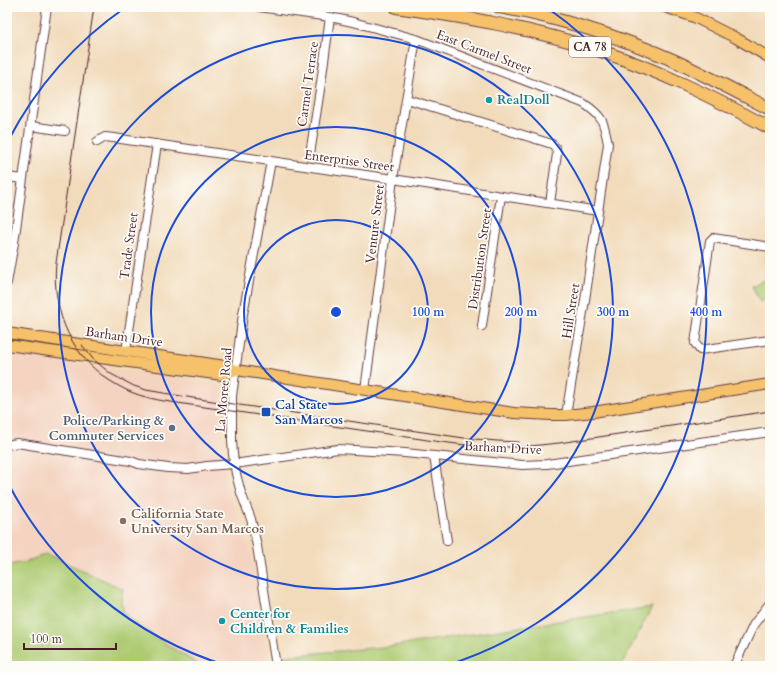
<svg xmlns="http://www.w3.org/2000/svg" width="777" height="673" viewBox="0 0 777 673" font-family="Cardo,serif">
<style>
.built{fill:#f4d3c0}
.grass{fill:#adcb72;stroke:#7c754e}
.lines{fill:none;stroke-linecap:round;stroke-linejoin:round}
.minor-casing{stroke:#633b41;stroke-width:10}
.major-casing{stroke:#633b41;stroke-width:12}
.highway-casing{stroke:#633b41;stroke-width:14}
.minor{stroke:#fff;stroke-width:8}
.major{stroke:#f5c16b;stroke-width:10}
.highway{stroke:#f5c16b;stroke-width:12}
.tram{stroke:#4a1f2b;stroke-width:1}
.ring{fill:none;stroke:#1d4ed8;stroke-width:2}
.culture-dot{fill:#0f9aa8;stroke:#fdfcf7;stroke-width:1.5}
.transit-dot{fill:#1a4fb4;stroke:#fdfcf7;stroke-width:1.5}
.service-dot{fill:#5c6f8a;stroke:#fdfcf7;stroke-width:1.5}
.education-dot{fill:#8d6e63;stroke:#fdfcf7;stroke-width:1.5}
.labels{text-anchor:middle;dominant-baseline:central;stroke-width:3.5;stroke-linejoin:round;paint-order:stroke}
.shield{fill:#fdfcf7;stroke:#806168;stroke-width:1}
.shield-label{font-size:12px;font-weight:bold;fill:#4a1f2b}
.street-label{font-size:13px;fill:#4a1f2b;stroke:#fdfcf7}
.culture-label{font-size:13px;font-weight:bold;fill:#0d838f;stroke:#fdfcf7;text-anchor:start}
.transit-label{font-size:13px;font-weight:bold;fill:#164399;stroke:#fdfcf7;text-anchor:start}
.service-label{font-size:13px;font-weight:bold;fill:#4e5e75;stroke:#fdfcf7;text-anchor:end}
.education-label{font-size:13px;font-weight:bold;fill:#785e54;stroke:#fdfcf7;text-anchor:start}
.centre{fill:#1d4ed8;stroke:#fdfcf7;stroke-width:2}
.ring-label{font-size:12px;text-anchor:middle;font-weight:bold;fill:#1d4ed8;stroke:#fdfcf7;stroke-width:3.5;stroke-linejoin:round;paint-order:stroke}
</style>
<rect width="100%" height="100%" fill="#fdfcf7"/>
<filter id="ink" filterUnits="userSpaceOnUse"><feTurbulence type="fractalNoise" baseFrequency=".025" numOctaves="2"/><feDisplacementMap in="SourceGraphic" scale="8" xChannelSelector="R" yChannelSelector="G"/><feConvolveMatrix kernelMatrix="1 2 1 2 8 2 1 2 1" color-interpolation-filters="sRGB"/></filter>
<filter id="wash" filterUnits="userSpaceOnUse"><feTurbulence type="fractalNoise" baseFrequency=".012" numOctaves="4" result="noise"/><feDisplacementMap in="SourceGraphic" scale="16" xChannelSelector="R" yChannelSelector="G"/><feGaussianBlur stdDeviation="0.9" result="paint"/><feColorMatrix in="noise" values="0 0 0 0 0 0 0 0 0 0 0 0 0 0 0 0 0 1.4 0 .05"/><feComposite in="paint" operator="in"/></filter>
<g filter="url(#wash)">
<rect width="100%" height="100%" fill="#f2dbbb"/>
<!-- built -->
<path class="built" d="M7,354l207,30 4,1 2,2 1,3 -2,37 7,56 26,75 16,108h-67l-57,-36 -12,-9 -8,-8 -3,-12 -76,-47 -19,8 -19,3z"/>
<!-- grass -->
<path class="grass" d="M763,280l7,11v5l-10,6 -8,-16z
M45,554l11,4 67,31 -2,12 3,12 8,8 12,9 57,36h-194v-101l19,-3z
M652,607l-31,59h-335l-2,-10 109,-10z"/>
</g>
<g filter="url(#ink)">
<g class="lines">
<defs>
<path id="minor" d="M259,7l71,10 23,5 63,17 167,64c20,13 21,19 25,41l-23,156 -19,115
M407,99l145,45 4,4 1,6 -7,49
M31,126l34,5
M97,142l8,-5 9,1 279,41 205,32
M310,154l11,-71 9,-66
M271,161l-28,153 -11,82v44l1,14 3,20 5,19 10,26 6,27 19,120
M7,177l16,2
M770,247l-57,-9 -3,3 -15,102 5,7 70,-10
M7,283l7,-40 33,-236
M482,326l19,-130
M126,351l31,-207
M365,390l28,-211 23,-140
M7,445l10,-2 114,18 8,3 29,4 20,1 19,-3 27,-2 104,-15 67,4 117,12 25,-1 223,-32
M434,456l13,85
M734,666l20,-42 16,-21"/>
<path id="major" d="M665,7l29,10 42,21 34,20
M7,333l218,33 11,4 278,43 37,2h15l27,-3 177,-28
M7,345l215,30 14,-5"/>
<path id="highway" d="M396,7c69,10 135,21 202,43 60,20 116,48 172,78
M499,7c58,10 122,30 176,54 32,15 64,32 95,48"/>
</defs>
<!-- minor casing -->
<use href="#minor" class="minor-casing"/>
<!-- major casing -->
<use href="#major" class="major-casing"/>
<!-- highway casing -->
<use href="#highway" class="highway-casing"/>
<!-- minor -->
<use href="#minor" class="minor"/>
<!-- major -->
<use href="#major" class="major"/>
<!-- highway -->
<use href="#highway" class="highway"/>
<!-- tram -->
<path class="tram" d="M94,7l-38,256c-5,49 17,98 61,122 15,9 30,13 47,16l277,41 32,4 26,1h21l39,-4 211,-32
M82,345l11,14 18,15 23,12 12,4 53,9 265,39 33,3 22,1"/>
</g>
</g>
<!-- distance rings -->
<g class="ring">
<circle cx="336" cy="312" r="92"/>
<circle cx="336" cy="312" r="185"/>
<circle cx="336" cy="312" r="277"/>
<path d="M228 666A370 370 0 0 1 8 483M8 141A370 370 0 0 1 126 7M546 7A370 370 0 0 1 444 666"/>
</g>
<!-- markers -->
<g class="culture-dot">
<circle cx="489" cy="100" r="4"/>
<circle cx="222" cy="621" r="4"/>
</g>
<rect class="transit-dot" x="261" y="407" width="10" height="10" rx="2"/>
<circle class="service-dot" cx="172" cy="428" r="4"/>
<circle class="education-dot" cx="123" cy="521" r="4"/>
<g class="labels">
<!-- shield labels -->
<rect class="shield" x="569" y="37" width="42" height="20" rx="3"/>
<g class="shield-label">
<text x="590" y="47">CA 78</text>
</g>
<!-- street labels -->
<g class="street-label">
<text transform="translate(484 52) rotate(21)">East Carmel Street</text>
<text transform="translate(308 84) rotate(-82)">Carmel Terrace</text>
<text transform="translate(349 161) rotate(8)">Enterprise Street</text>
<text transform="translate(375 224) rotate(-83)">Venture Street</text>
<text transform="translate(129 246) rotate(-82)">Trade Street</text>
<text transform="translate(480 259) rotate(-82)">Distribution Street</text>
<text transform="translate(571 311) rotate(-81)">Hill Street</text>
<text transform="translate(124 337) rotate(8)">Barham Drive</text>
<text transform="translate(224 390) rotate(-85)">La Moree Road</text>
<text transform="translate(503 448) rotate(3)">Barham Drive</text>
</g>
<!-- culture labels -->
<g class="culture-label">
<text x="497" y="100">RealDoll</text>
<text x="230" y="614">Center for<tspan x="230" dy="15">Children &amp; Families</tspan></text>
</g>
<!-- transit labels -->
<g class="transit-label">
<text x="275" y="405">Cal State<tspan x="275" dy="15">San Marcos</tspan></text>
</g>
<!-- service labels -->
<g class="service-label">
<text x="164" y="421">Police/Parking &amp;<tspan x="164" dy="15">Commuter Services</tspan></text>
</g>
<!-- education labels -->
<g class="education-label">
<text x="131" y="514">California State<tspan x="131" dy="15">University San Marcos</tspan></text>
</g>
</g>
<circle cx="336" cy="312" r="6" class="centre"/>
<g class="ring-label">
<text x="428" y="316">100 m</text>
<text x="521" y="316">200 m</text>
<text x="613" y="316">300 m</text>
<text x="706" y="316">400 m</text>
</g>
<!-- margin -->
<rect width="777" height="673" fill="none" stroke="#fdfcf7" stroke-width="24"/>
<!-- scale -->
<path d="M24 643v6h92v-6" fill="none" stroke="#4a1f2b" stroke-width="2"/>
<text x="30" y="643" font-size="12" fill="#4a1f2b" stroke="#fdfcf7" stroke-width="3" paint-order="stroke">100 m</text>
</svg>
